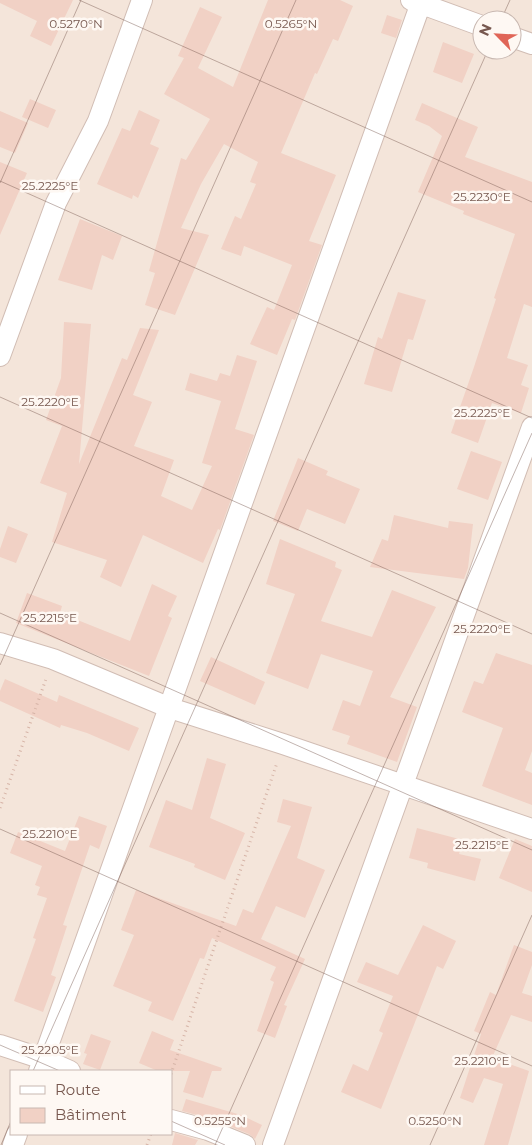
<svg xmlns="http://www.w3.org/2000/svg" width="532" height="1145" viewBox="0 0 532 1145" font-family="Montserrat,sans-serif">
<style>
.residential{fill:#f4e5da;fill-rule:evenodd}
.building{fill:#f1d1c5}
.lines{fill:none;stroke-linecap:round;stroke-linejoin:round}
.street-casing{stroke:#d1bdb4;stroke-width:22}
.path{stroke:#d6b4a7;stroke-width:3;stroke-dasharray:1 4;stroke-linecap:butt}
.street{stroke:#fff;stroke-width:20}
.ticks{fill:none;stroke:#77584f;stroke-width:1;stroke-opacity:0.45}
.ticks-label{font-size:12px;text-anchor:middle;fill:#77584f;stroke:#fef8f3;stroke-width:5;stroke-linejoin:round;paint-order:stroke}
</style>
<rect width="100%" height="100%" fill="#fcf4ec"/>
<!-- residential -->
<path class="residential" d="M0,0h532v1145h-532zM482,20h30v30h-30zM11,1071h160v63h-160z"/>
<!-- building -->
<path class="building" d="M0,0h73l-22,46 -21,-10 7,-15 -37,-18z
M268,0h72l13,6 -15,35 -5,-2 -16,35 -2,-1 -34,80 55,22 -27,66 13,4 -27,75 -3,-1 -15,36 -27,-11 17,-37 7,3 18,-45 -48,-19 -3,10 -20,-7 14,-33 6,3 15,-35 -6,-2 8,-20 -34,-18 -23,40 -20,44 28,7 -34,80 -30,-10 10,-32 -6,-2 32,-113 5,2 24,-41 -46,-25 20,-36 -6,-2 22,-49 22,10 -24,51 35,19z
M387,15l15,5 -6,18 -15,-5z
M443,42l31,12 -12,29 -29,-11z
M30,99l26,11 -8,18 -26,-11z
M422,103l56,24 -13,30 67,25v125l-8,-3 -17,54 21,7 -7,20 8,3 -8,25 -29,-10 -14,40 -27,-10 23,-66 22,-68 -2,-1 21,-64 -52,-20 1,-3 -46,-19 24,-56 -13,-10 -14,-6z
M139,110l21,10 -10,24 9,4 -21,50 -5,-3 -1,4 -35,-15 25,-56 8,3z
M0,111l28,12 -13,30 -15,-6z
M0,162l27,11 -27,62z
M80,219l42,17 -9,24 -11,-5 -10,35 -34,-10z
M398,292l28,8 -13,40 -5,-1 -16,53 -28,-8 14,-47 4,2z
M64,322l27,2 -12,140 43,-106 5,2 13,-32 19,2 -26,65 19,7 -18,44 40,14 -13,36 31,14 20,-44 -10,-3 19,-62 -36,-11 5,-17 27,8 3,-8 10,3 7,-21 20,6 -22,68 19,6 -34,95 -2,-1 -15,34 -60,-28 -22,52 -21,-10 7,-17 -55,-18 15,-49 -27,-10 22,-57 -16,-6 15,-42z
M471,451l31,11 -14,38 -31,-11z
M298,458l30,13 -2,4 34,14 -15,35 -38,-15 -9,22 -25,-10z
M394,515l54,13 1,-7 24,3 -5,44 -4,11 -94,-12 12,-28 6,2z
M8,526l20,8 -12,29 -16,-6v-8z
M280,539l56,23 -1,5 7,3 -21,51 51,16 20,-47 44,17 -46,90 27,10 -20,55 -50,-18 3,-8 -18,-6 11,-30 17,6 13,-35 -52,-17 -13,35 -42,-16 29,-79 -29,-10z
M152,584l25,12 -9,20 4,2 -23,58 -133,-53 11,-30 35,13 -2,7 70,28z
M496,653l36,12v86l-7,19 7,3v32l-50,-19 21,-58 -41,-16 12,-31 9,3z
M211,657l54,25 -10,23 -55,-24z
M5,679l52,23 2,-7 80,33 -10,23 -42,-18 -26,-8 -1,3 -60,-27v-10z
M207,758l19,6 -16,54 35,15 -20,47 -31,-13 1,-3 -46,-17 17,-47 26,10z
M283,799l29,8 -15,51 28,12 -20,48 -29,-12 -15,33 44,20 -21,46 3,1 -12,32 -18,-7 17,-49 -4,-2 6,-13 -64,-29 -8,21 -4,-1 -27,63 -25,-10 4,-9 -39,-16 21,-51 -13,-5 15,-40 100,36 7,-17 10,4 38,-87 -14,-4z
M79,816l28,10 -8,23 -9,-4 -27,80 4,1 -16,49 5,2 -13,35 -29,-11 22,-62 -3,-1 14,-40 -10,-3 3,-8 -5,-2 7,-19 -32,-13 8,-21 47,19z
M417,828l46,12 -4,14 22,5 -6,22 -48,-13 1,-5 -19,-5z
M515,839l17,7v46l-33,-14z
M423,925l33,16 -13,28 -6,-3 -56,143 -40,-17 12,-28 15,7 15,-38 -4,-2 14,-35 -36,-14 9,-20 32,13z
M514,945l18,7v13l-10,28 10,3v26l-21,-7 -19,43 37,13 -21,74h-24l19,-61 -19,-6 -11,25 -13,-5 21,-64 -7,-3 16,-39 6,3z
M152,1031l22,9 -4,10 52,18 -1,3h-9l-9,27 -20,-6 7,-21h-32l-19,-8z
M91,1034l20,7 -11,29 -17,-6 4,-10 -3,-1z
M186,1099l55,16 21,10 -7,14 -6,-5 -37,-15 -30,-8z
M175,1133l23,7 -3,5h-23z"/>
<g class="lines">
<defs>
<path id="street" d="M411,0l71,26
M512,37l20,7
M0,356l56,-153 42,-82 44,-121
M0,643l53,16 117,49 113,36 249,85
M0,1045l43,14 27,12
M39,1071l383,-1071
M171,1120l37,10 37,15
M13,1145l4,-11
M273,1145l259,-718"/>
</defs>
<!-- street casing -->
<use href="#street" class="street-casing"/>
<!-- path -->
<path class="path" d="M0,808l46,-129
M171,1074l106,-311
M147,1145l4,-11"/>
<!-- street -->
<use href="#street" class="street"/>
</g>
<!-- ticks -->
<path class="ticks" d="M79,0l453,202M501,20l9,-20M0,181l532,237M0,183l81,-183M0,397l532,237M0,613l532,237M0,665l296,-665M0,829l532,237M0,1045l60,26M33,1071l455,-1021M171,1121l54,24M1,1145l10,-24M215,1145l317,-712M430,1145l102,-230"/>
<g class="ticks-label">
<text x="76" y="28">0.5270°N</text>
<text x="291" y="28">0.5265°N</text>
<text x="50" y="190">25.2225°E</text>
<text x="482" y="201">25.2230°E</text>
<text x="50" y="406">25.2220°E</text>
<text x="482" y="417">25.2225°E</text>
<text x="50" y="622">25.2215°E</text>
<text x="482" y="633">25.2220°E</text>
<text x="50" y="838">25.2210°E</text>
<text x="482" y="849">25.2215°E</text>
<text x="50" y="1054">25.2205°E</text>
<text x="482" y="1065">25.2210°E</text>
<text x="220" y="1125">0.5255°N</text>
<text x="435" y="1125">0.5250°N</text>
</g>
<!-- legend -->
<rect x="10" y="1070" width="162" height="65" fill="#fef8f3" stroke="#c8b8b1"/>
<rect x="20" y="1086" width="25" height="8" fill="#ffffff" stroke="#c8b8b1"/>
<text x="55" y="1095" font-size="15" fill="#77584f">Route</text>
<rect x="20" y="1108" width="25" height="15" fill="#f1d1c5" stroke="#c8b8b1"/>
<text x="55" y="1120" font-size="15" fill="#77584f">Bâtiment</text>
<!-- north arrow -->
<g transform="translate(497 35) rotate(294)"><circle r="24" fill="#fef8f3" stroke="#c8b8b1"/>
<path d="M0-4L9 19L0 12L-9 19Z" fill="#e06557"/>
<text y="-8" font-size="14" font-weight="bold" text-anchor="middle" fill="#77584f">N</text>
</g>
</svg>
